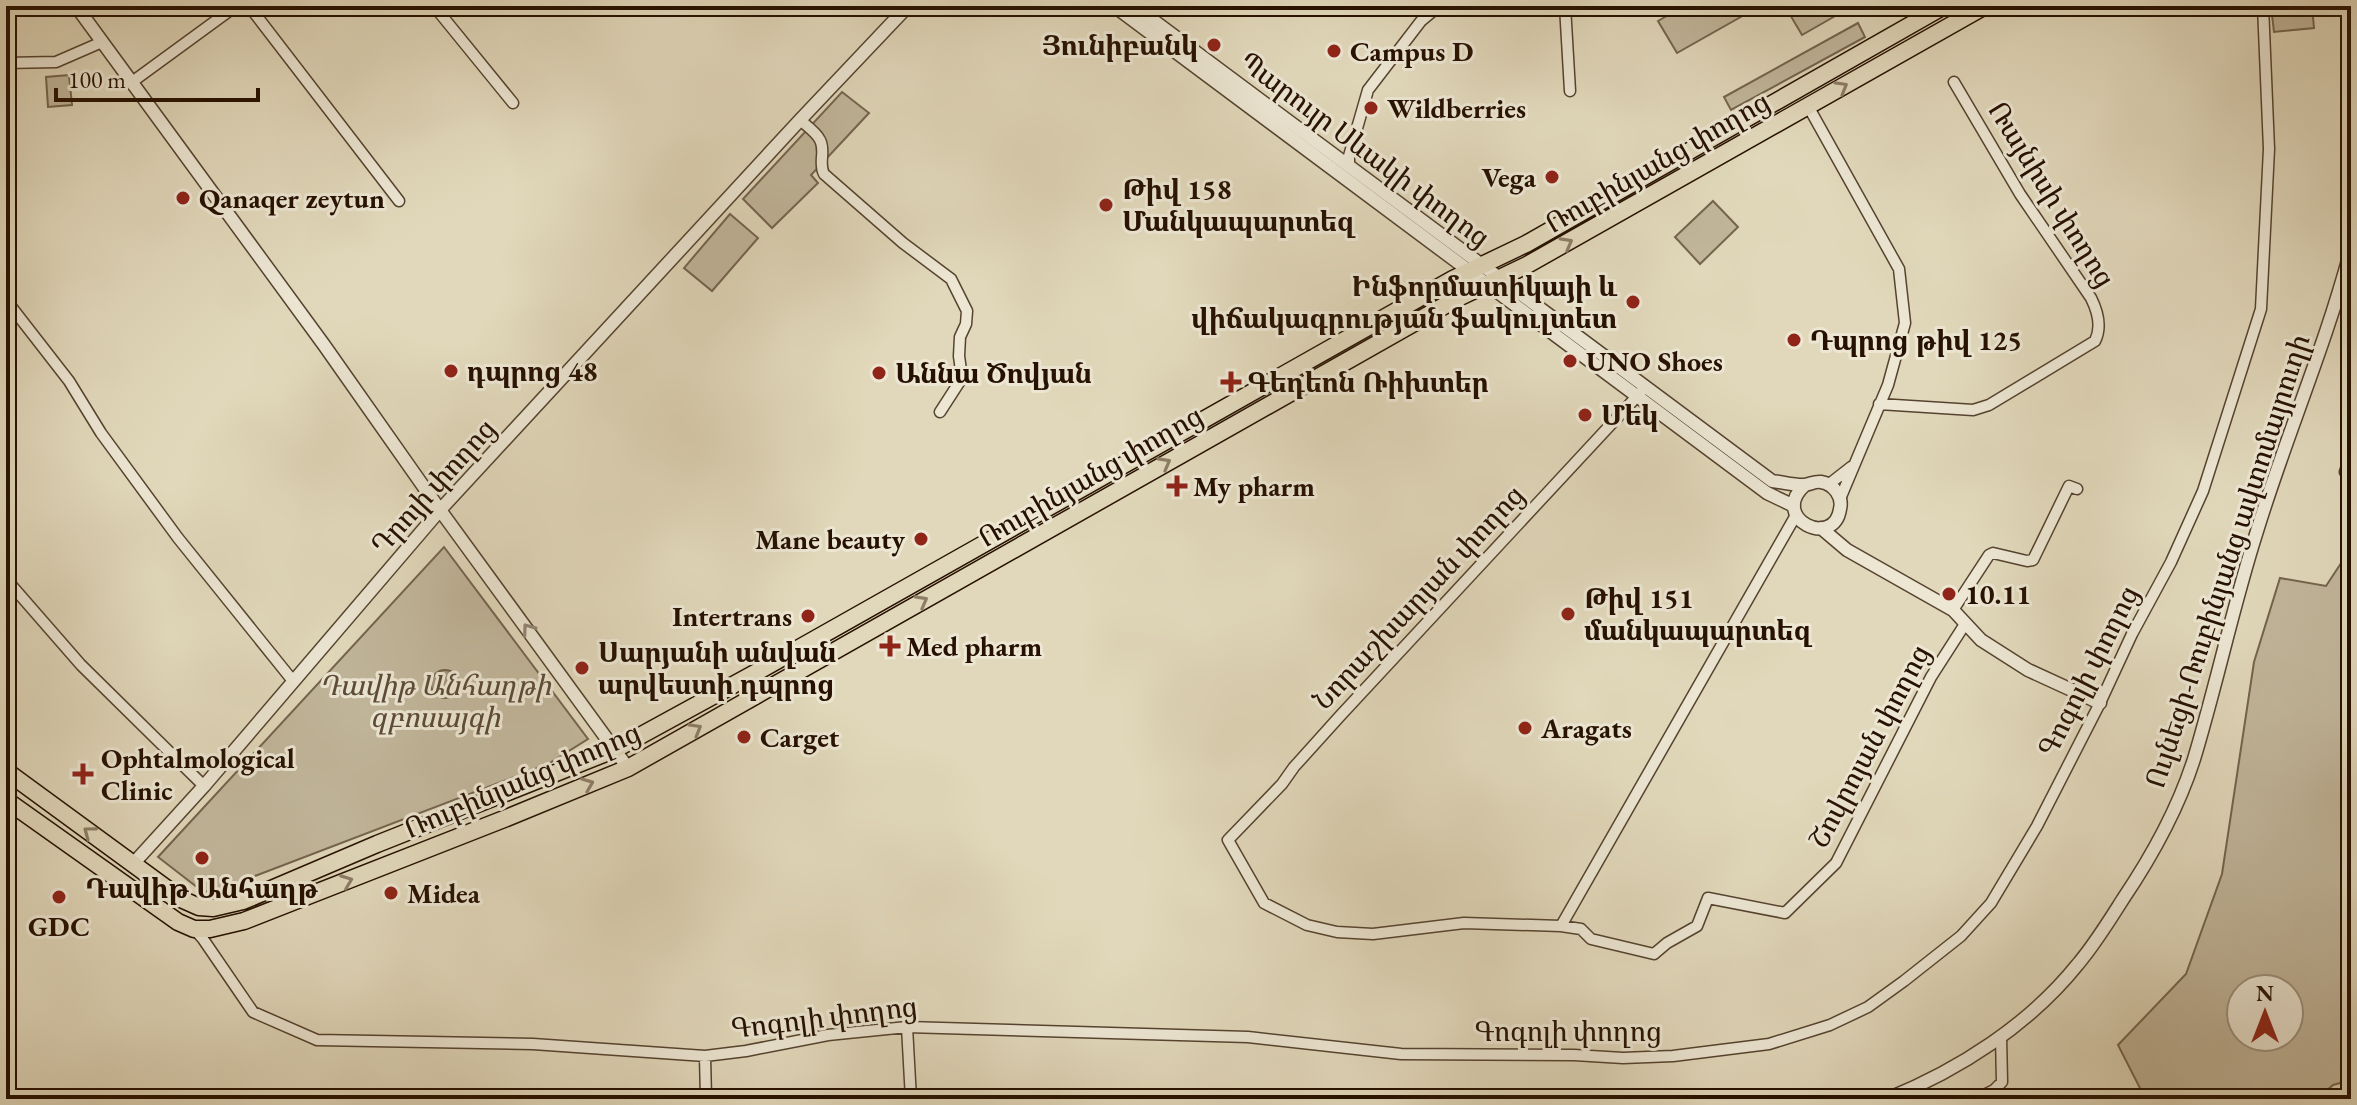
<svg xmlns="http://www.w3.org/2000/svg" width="2357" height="1105" viewBox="0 0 2357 1105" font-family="'EB Garamond','Noto Serif Armenian',serif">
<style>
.green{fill:#c1b69b;stroke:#74644e;stroke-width:2;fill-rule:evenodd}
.water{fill:#a1947b;stroke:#70604a;stroke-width:2}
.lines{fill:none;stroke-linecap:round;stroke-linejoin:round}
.minor-casing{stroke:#55432f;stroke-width:13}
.tertiary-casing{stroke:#55432f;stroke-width:15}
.primary-casing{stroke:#261100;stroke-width:19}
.minor{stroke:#ece6d3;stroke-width:10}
.tertiary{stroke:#ece6d3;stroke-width:12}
.primary{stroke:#e1d8bb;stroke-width:16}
.oneway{stroke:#8d7e67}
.oneway2{stroke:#938674}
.poi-dot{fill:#8f2418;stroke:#ece6d3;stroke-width:3}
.labels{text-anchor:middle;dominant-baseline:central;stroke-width:6;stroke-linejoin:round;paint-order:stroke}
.poi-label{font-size:28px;font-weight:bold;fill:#261100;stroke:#ece6d3;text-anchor:start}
.street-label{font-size:28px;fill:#261100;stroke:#ece6d3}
.park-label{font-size:28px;font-style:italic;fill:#5c4b36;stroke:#ece6d3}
</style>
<rect width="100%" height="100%" fill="#e1d8bb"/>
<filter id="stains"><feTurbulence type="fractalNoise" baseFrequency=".0025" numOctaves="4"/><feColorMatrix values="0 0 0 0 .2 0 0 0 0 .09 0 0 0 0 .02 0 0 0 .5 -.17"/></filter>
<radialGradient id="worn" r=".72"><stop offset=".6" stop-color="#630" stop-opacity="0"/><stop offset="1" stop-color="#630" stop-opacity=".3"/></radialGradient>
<!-- green -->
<path class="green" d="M1684,6h76l-83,47 -19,-32z
M1790,6h51l3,5 -42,24 -16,-27z
M2271,6h41l2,22 -40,4z
M1858,23l7,14 -134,73 -7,-13z
M69,75l3,30 -24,2 -2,-30z
M842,92l27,21 -58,62 7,8 -46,45 -29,-29z
M1713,201l25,26 -38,37 -25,-27z
M730,214l28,24 -46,53 -28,-23z
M444,547l144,192 -40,25 -335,128 -11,-1 -44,-34z
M2351,548v532l-18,5 -16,14h-192l16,-9 -23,-45 68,-71 36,-100 32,-212 26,-84 46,8zM2241,989h48v48h-48z"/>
<!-- water -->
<path class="water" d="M431 684a14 14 0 1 1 28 0a14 14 0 1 1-28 0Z"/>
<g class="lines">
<defs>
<path id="minor" d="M249,6l150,195
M434,6l79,97
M1565,6l5,85
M6,63l50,-1 46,-20
M132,82l104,-76
M1808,106l91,163 6,54 -17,62 -48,114
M800,120c6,5 17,13 20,20 6,11 -2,23 4,34l79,69 48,36 16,32 -1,13 -6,13 -1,19 3,22 -22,34
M1349,167v-11l19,-66 53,-69 18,-15
M6,300l63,81 32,52 77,105 115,143
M1641,392l-301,324 -46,51 -12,17 -54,56 36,63 43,22 30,7 36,2 91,-11 97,3 20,3 10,10 63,15 13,-11 30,-17 11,-28 77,15 51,-50 95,-186 34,-53
M1879,404l94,6 16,-5 106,-64c7,-14 3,-29 -4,-43l-71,-104 -66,-112
M2345,472l6,-18
M1828,485l23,-18
M6,579l75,86 123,121
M1953,610l36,-55 4,-2 34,8 6,-1 36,-74 8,3
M1561,926l235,-411
M194,929l9,10 50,73 64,28 216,4 172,12 41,-5 82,-16 79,-8 341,10 153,17 173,1 49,3 50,-2 96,-12 61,-19 38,-18 36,-26 57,-45 30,-33 46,-77 63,-123 32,-69 39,-72 32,-71 58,-182 8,-160 -6,-143
M907,1027l4,72
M705,1056l1,43
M1976,1099l18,-9 8,-8 -1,-46"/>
<path id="tertiary" d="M76,6l248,339 116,165 188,258
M1114,6l653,487 27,13
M1134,6l638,475c10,1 21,4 31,4 6,0 11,-4 18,-3 13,2 22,15 19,27 -6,41 -72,9 -35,-24
M1821,528l26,22 106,60 28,30 47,30 72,33
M133,864l71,-78 236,-276 360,-390 108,-114
M1887,1099c72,-29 142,-74 191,-135 17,-20 31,-43 45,-65 29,-43 55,-90 71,-140 23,-76 39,-153 63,-228 29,-95 69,-186 94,-282"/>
<path id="primary" d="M6,771l175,128 18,8 14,1 30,-7 134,-57 239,-95 139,-76 698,-394 73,-35 418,-238
M6,800l172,122 16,7h16l34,-8 260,-102 124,-51 830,-470 69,-33 458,-259"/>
</defs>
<!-- minor casing -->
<use href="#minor" class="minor-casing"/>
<!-- tertiary casing -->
<use href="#tertiary" class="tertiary-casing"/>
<!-- primary casing -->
<use href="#primary" class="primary-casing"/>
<!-- minor -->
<use href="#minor" class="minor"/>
<!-- tertiary -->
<use href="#tertiary" class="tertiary"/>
<!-- primary -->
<use href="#primary" class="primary"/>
</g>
<!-- one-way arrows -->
<defs><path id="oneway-chevron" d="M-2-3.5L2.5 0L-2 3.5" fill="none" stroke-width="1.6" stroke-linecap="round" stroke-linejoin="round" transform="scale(2)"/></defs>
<g class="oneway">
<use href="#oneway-chevron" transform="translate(1842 87) rotate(-30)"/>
<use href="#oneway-chevron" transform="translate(1567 243) rotate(-29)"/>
<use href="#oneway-chevron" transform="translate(1165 463) rotate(-29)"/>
<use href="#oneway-chevron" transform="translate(922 601) rotate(-29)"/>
<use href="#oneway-chevron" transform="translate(696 729) rotate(-30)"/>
<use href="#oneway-chevron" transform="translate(588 784) rotate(-22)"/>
<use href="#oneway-chevron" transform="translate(89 832) rotate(-143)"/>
<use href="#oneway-chevron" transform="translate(347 881) rotate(-21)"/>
</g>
<use class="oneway2" href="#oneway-chevron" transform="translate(528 629) rotate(-126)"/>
<!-- markers -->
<g class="poi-dot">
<circle cx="1214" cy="45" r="8"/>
<circle cx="1334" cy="51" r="8"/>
<circle cx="1371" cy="108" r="8"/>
<circle cx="1552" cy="177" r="8"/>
<circle cx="183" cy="198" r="8"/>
<circle cx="1106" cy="205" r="8"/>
<circle cx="1633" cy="302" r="8"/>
<circle cx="1794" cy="340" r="8"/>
<circle cx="1570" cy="361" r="8"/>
<circle cx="451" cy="371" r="8"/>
<circle cx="879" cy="373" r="8"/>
<path d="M1227 370h8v8h8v8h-8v8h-8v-8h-8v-8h8z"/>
<circle cx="1585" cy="415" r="8"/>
<path d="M1173 474h8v8h8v8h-8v8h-8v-8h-8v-8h8z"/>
<circle cx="921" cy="539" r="8"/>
<circle cx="1949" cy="594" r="8"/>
<circle cx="1568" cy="614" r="8"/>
<circle cx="808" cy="616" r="8"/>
<path d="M886 634h8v8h8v8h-8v8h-8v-8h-8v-8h8z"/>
<circle cx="582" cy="668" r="8"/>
<circle cx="1525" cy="728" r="8"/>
<circle cx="744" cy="737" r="8"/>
<path d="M79 762h8v8h8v8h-8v8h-8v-8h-8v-8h8z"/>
<circle cx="202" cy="858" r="8"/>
<circle cx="391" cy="893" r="8"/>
<circle cx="59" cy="897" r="8"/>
</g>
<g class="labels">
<!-- poi labels -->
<g class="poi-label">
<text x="1198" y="45" text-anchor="end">Յունիբանկ</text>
<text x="1350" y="51">Campus D</text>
<text x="1387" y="108">Wildberries</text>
<text x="1536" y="177" text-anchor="end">Vega</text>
<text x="1122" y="189">Թիվ 158<tspan x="1122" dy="32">Մանկապարտեզ</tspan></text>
<text x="199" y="198">Qanaqer zeytun</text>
<text x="1617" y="286" text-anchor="end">Ինֆորմատիկայի և<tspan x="1617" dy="32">վիճակագրության ֆակուլտետ</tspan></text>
<text x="1810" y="340">Դպրոց թիվ 125</text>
<text x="1586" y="361">UNO Shoes</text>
<text x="467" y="371">դպրոց 48</text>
<text x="895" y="373">Աննա Ծովյան</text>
<text x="1247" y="382">Գեդեոն Ռիխտեր</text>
<text x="1601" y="415">Մեկ</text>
<text x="1193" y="486">My pharm</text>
<text x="905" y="539" text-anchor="end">Mane beauty</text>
<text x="1965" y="594">10.11</text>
<text x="1584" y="598">Թիվ 151<tspan x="1584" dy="32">մանկապարտեզ</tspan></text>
<text x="792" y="616" text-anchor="end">Intertrans</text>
<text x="906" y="646">Med pharm</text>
<text x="598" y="652">Սարյանի անվան<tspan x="598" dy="32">արվեստի դպրոց</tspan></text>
<text x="1541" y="728">Aragats</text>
<text x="760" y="737">Carget</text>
<text x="101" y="758">Ophtalmological<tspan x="101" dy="32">Clinic</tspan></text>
<text x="202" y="888" text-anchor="middle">Դավիթ Անհաղթ</text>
<text x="407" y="893">Midea</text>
<text x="59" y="926" text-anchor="middle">GDC</text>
</g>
<!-- street labels -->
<g class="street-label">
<text transform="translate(1365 149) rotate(37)">Պարույր Սևակի փողոց</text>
<text transform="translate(1657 162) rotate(-30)">Ռուբինյանց փողոց</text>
<text transform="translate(2052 194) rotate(58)">Ռայնիսի փողոց</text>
<text transform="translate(1090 476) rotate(-30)">Ռուբինյանց փողոց</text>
<text transform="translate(433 486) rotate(-48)">Դրոյի փողոց</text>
<text transform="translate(2227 561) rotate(-72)">Ուլնեցի-Ռուբինյանց ավտոմայրուղի</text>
<text transform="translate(1418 597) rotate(-47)">Նորաշխարյան փողոց</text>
<text transform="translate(2088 671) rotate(-63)">Գոգոլի փողոց</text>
<text transform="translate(1869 746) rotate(-62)">Շովրոյան փողոց</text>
<text transform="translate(522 780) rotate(-23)">Ռուբինյանց փողոց</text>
<text transform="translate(824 1017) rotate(-7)">Գոգոլի փողոց</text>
<text x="1568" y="1031">Գոգոլի փողոց</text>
</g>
<!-- park labels -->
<g class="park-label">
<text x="435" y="685">Դավիթ Անհաղթի<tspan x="435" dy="32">զբոսայգի</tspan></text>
</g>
</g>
<!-- margin -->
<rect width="2357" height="1105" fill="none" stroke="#e1d8bb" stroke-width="32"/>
<rect x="8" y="8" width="2341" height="1089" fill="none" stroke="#261100" stroke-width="4"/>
<rect x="16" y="16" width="2325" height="1073" fill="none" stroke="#261100" stroke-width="2"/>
<!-- north arrow -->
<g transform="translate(2265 1013)"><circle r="38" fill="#ece6d3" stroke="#9d917f" stroke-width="2"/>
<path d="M0-6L14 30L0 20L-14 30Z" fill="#8f2418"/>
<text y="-12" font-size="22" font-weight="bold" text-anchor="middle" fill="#261100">N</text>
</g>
<!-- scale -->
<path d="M56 88v12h202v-12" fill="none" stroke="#261100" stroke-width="4"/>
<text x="68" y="88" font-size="24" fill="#261100" stroke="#ece6d3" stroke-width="6" paint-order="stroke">100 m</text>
<rect width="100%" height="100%" filter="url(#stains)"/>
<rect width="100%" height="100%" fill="url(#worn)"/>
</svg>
